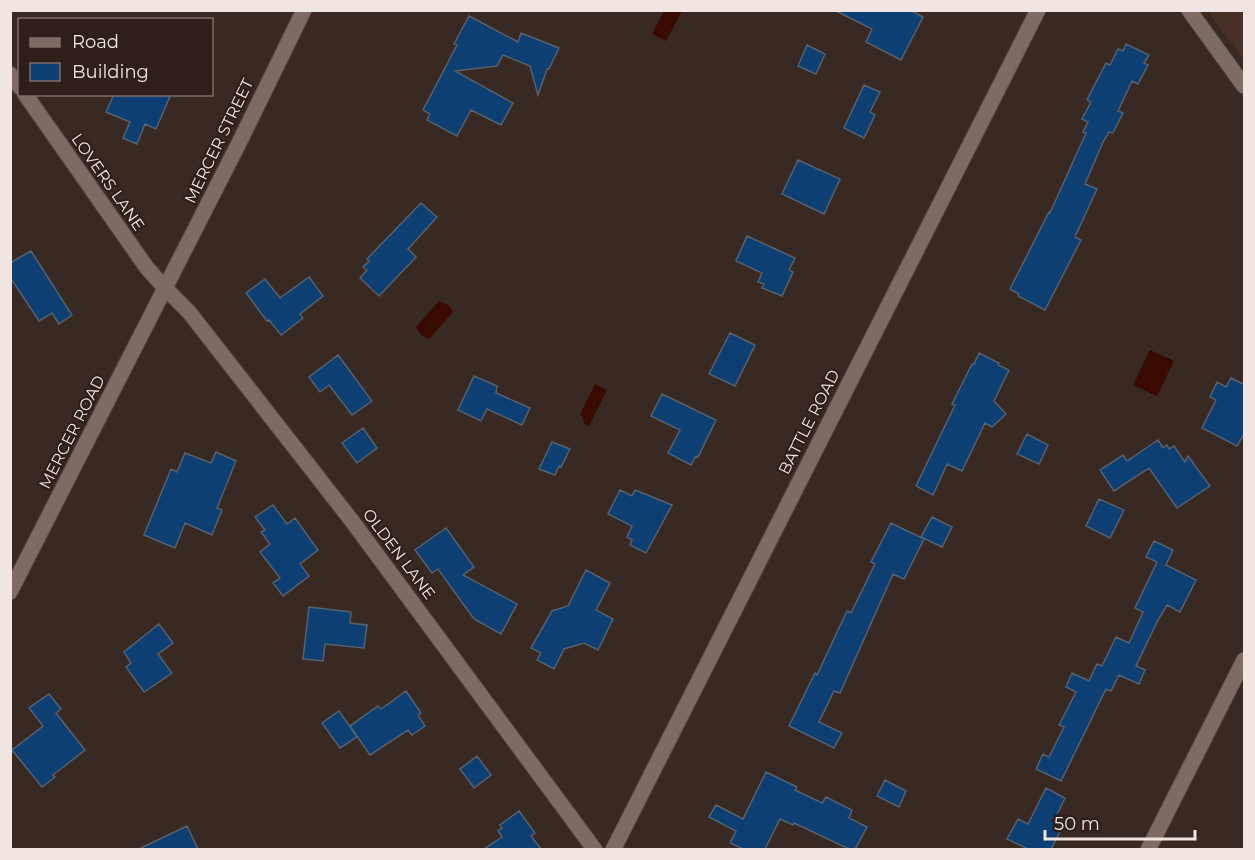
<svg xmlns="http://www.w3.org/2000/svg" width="1255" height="860" viewBox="0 0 1255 860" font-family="Montserrat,sans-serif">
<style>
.built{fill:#473027}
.water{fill:#380a00}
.building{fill:#0d3f73;stroke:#56616f;stroke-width:1.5}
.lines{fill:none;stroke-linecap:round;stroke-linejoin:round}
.street-casing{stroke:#52453f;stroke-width:17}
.secondary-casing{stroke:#52453f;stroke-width:17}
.street{stroke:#7e6b64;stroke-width:15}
.secondary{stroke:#7e6b64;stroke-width:15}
.labels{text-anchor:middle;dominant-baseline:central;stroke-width:4.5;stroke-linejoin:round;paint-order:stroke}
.street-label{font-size:16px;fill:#f0e5e1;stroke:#2f1f1a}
</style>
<rect width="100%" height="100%" fill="#392923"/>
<!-- built -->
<path class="built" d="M1208,11h36v50z"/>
<!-- water -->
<path class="water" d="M664,11h18l-16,30 -14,-7z
M439,301l9,4 5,7 -24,27 -8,-4 -5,-8z
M1150,350l24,11 -17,35 -24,-11z
M595,384l12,6 -18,36 -5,-2 -1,-6 -3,-3z"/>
<!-- building -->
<path class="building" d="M834,10h76l13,7 -22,43 -35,-18 6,-13z
M469,16l49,26 3,-9 38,15 -10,21h-2l-9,26 -8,-29 -27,-11 -6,11 -42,5 58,32 -12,22 -30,-15 -14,26 -30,-16 3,-6 -7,-4 34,-65 -3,-1z
M1126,44l23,11 -5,8 4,2 -10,19 -6,-3 -14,30 5,2 -10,20 -4,-1 -6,10 -18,42 12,5 -22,48 6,3 -36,70 -27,-14 1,-2 -9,-5 39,-77 1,1 36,-80 -3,-1 5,-10 -6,-3 9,-17 -4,-2 19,-37 4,2 8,-16 5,2z
M807,45l18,9 -9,20 -18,-8z
M864,85l16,7 -10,20 5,3 -11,23 -20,-10z
M114,94h57l-15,35 -11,-5 -8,20 -14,-6 7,-16 -24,-10z
M798,160l42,19 -16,35 -42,-20z
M421,203l16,14 -29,32 8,8 -37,39 -19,-18 7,-8 -4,-3 6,-6 -2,-2z
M747,236l48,22 -6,12 4,2 -11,24 -20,-8 2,-4 -6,-2 4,-9 -26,-12z
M31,251l41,64 -13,9 -7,-11 -13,8 -29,-44v-14z
M309,277l14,19 -23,18 3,4 -22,17 -12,-15 -2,1 -21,-28 19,-14 15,19z
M730,333l25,12 -20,41 -26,-12z
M979,353l20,10 -1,2 11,5 -15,31 12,13 -14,13 -7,-4 -23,48 -15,-7 -14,31 -17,-9 39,-81 -3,-1 20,-40h2z
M338,355l34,46 -20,14 -23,-30 -9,7 -11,-15z
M474,376l23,10 -1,7 34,15 -8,17 -35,-16 -6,12 -23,-11z
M1231,378l14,7v47l-8,14 -35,-18 14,-28 -6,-3 7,-15 9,5z
M662,394l54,26 -18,37 -2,-1 -5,9 -23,-12 12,-23 -29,-14z
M363,428l14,20 -20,15 -15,-20z
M1027,434l21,11 -9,19 -22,-10z
M1158,440l5,8 4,-3 2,4 5,-3 11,16 3,-6 22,30 -33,22 -28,-40 -35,23 -14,-21 23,-15 4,6z
M552,442l18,7 -9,18 -2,-1 -4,9 -16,-6z
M216,452l20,9 -19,47 5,2 -10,25 -27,-12 -10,25 -31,-13 27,-66 6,3 8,-19 26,10z
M620,490l12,6 3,-6 37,15 -26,48 -16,-8 2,-5 -5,-3 5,-11 -24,-12z
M1099,499l25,11 -14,28 -24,-12z
M273,505l14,19 8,-6 23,32 -18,14 9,12 -26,20 -10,-13 7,-5 -20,-26 10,-8 -9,-12 4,-2 -10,-13z
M932,517l20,10 -10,20 -21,-10z
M891,523l33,16 -20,40 -11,-5 -53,119 -6,-2 -15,31 23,11 -8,15 -45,-22 26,-53 2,2 30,-64 4,2 24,-49 -4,-2z
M446,528l28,39 -11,8 54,29 -16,30 -27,-15 -36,-50 -6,4 -17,-23z
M1154,541l19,9 -7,15 30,15 -16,32 -13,-7 -9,15 -22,46 9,4 -6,14 -20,-9 -8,16 -5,-2 -45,92 -25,-12 7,-15 6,3 15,-30 -5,-2 17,-33 -10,-5 6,-14 17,8 8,-17 5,2 14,-29 13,6 14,-31 -8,-4 22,-46 -11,-5z
M586,570l24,13 -14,27 17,9 -15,31 -14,-7 -20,6 -10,20 -17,-9 4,-7 -10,-5 21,-37 16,-5z
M309,607l42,5 -1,11 17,2 -3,23 -39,-4 -2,17 -20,-2z
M159,624l14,19 -15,11 14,19 -28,19 -18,-25 5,-4 -7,-11z
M406,691l15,22 -3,2 7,11 -13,9 -4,-5 -38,25 -20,-29 28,-20 3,3z
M49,694l12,15 -5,4 29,37 -32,25 2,2 -13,10 -30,-37 31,-24 -14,-18z
M339,711l18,26 -17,11 -18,-25z
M477,756l14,19 -17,13 -14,-19z
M766,772l31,15 -2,3 27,13 4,-6 26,13 -3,8 18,9 -12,22h-6l-55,-26 -1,2 -13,-6 -15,30h-22l-13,-6 6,-12 -27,-14 7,-12 27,14z
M885,780l21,11 -7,16 -22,-11z
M1046,788l19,10 -9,19 9,5 -14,27h-23l-21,-10 11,-20 10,5z
M519,811l16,22 -4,3 10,13h-57l18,-12 -4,-6 4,-3 -2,-3z
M187,826l11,23h-59z"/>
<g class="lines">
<defs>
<path id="street" d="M1189,10l55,76
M165,288l24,24 163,209 243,329
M613,850l425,-840
M1148,850l96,-190"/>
<path id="secondary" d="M10,74l10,13
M25,94l122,174 18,20
M10,592l229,-449 65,-133"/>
</defs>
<!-- street casing -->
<use href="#street" class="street-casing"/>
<!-- secondary casing -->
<use href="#secondary" class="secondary-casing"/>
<!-- street -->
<use href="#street" class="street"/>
<!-- secondary -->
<use href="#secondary" class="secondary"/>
</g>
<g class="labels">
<!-- street labels -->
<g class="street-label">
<text transform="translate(219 141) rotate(-64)">MERCER STREET</text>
<text transform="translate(108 182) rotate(55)">LOVERS LANE</text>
<text transform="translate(809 422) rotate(-63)">BATTLE ROAD</text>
<text transform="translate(72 432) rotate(-63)">MERCER ROAD</text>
<text transform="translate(399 554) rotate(53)">OLDEN LANE</text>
</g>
</g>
<!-- border -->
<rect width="1255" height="860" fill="none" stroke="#f0e5e1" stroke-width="24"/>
<!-- legend -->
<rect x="18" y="18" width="195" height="78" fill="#2f1f1a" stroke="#7c6e6a" stroke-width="1.5"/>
<rect x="30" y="38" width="30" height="9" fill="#7e6b64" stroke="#7c6e6a" stroke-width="1.5"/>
<text x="72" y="48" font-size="18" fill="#f0e5e1">Road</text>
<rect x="30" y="63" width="30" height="18" fill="#0d3f73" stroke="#7c6e6a" stroke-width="1.5"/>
<text x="72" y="78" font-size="18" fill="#f0e5e1">Building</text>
<!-- scale -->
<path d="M1045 830v9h150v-9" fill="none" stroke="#f0e5e1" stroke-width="3"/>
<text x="1054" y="830" font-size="18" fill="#f0e5e1" stroke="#2f1f1a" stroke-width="4.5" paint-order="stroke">50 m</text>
</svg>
